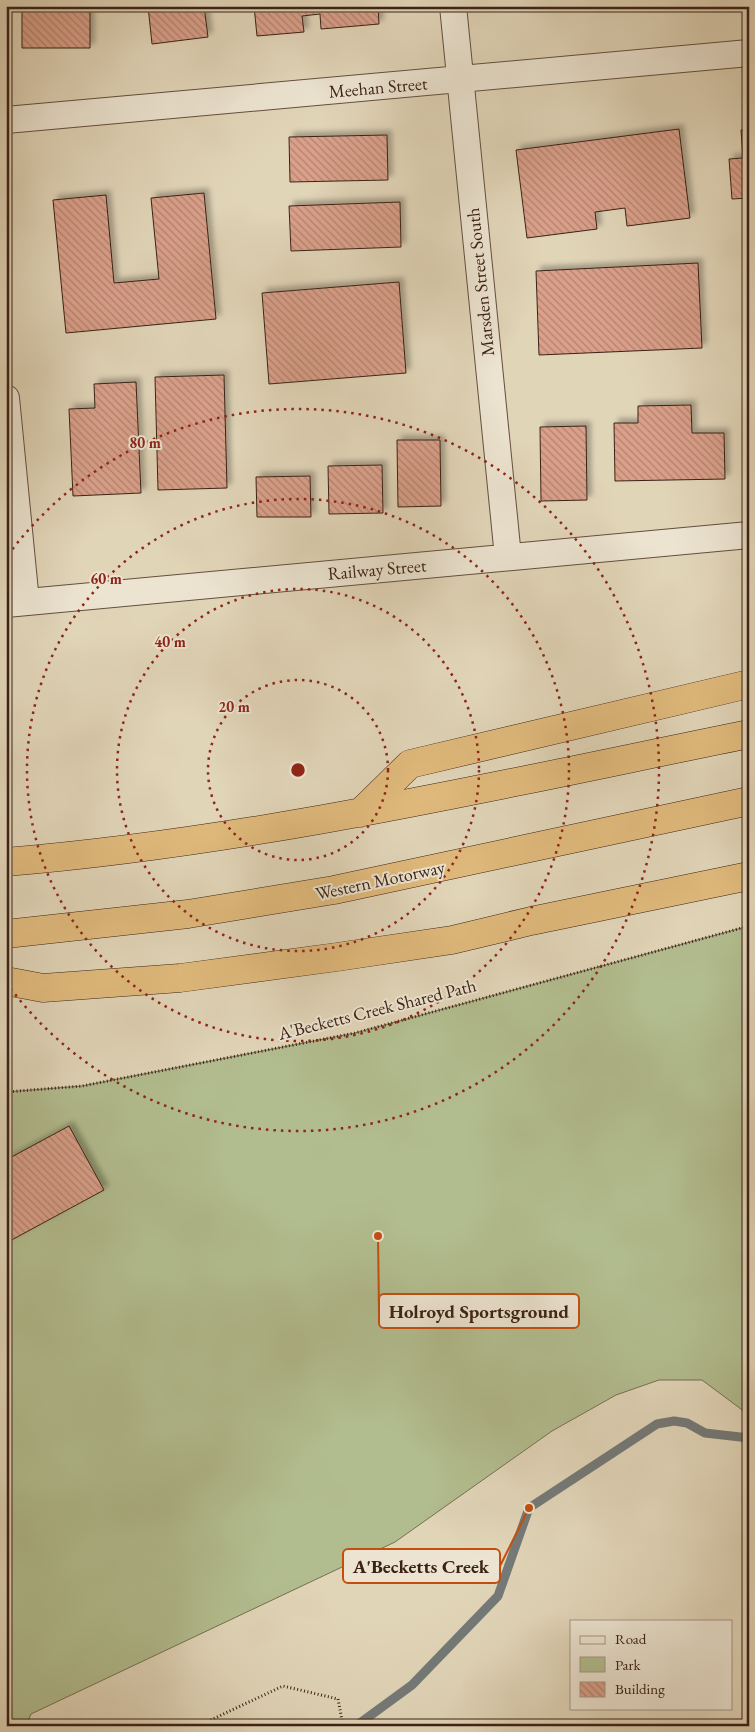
<svg xmlns="http://www.w3.org/2000/svg" width="755" height="1732" viewBox="0 0 755 1732" font-family="'EB Garamond',serif">
<style>
.park{fill:#b2bd8f;stroke:#767052}
.lines{fill:none;stroke-linecap:round;stroke-linejoin:round}
.stream{stroke:#747a78;stroke-width:9}
.building{fill:url(#building-back-hatch);stroke:#3b2216;filter:url(#shadow)}
.minor-casing{stroke:#644f3e;stroke-width:28}
.motorway-casing{stroke:#3b2216;stroke-width:29}
.path{stroke:#3b2216;stroke-width:3;stroke-dasharray:1 2.5;stroke-linecap:butt}
.minor{stroke:#ece4d1;stroke-width:26}
.motorway{stroke:#e0ba7c;stroke-width:28}
.ring{fill:none;stroke:#8f2418;stroke-width:2.5;stroke-dasharray:2.5 5}
.labels{text-anchor:middle;dominant-baseline:central;stroke-width:4;stroke-linejoin:round;paint-order:stroke}
.street-label{font-size:18px;fill:#3b2216;stroke:#ece4d1}
.centre{fill:#8f2418;stroke:#ece4d1;stroke-width:2.5}
.ring-label{font-size:15px;text-anchor:middle;font-weight:bold;fill:#8f2418;stroke:#ece4d1;stroke-width:4;stroke-linejoin:round;paint-order:stroke}
.leader{fill:none;stroke:#c54e0e;stroke-width:2}
.callout-dot{fill:#c54e0e;stroke:#ece4d1;stroke-width:2}
.callout{fill:#ece4d1;stroke:#c54e0e;stroke-width:2}
.callout-label{font-size:19px;text-anchor:middle;font-weight:bold;fill:#3b2216}
</style>
<defs>
<pattern id="building-back-hatch" width="6" height="6" patternUnits="userSpaceOnUse" patternTransform="scale(1.25)"><rect width="6" height="6" fill="#daa08a"/><path d="M-1 5l2 2M0 0l6 6M5-1l2 2" fill="none" stroke="#b28270"/></pattern>
<filter id="shadow"><feDropShadow dx="4.5" dy="-4.5" stdDeviation="2.5" flood-color="#0004"/></filter>
</defs>
<rect width="100%" height="100%" fill="#e1d5b8"/>
<filter id="stains"><feTurbulence type="fractalNoise" baseFrequency=".004" numOctaves="4"/><feColorMatrix values="0 0 0 0 .2 0 0 0 0 .09 0 0 0 0 .02 0 0 0 .5 -.17"/></filter>
<radialGradient id="worn" r=".72"><stop offset=".6" stop-color="#630" stop-opacity="0"/><stop offset="1" stop-color="#630" stop-opacity=".3"/></radialGradient>
<!-- park -->
<path class="park" d="M749,926v489l-47,-35h-43l-43,15 -64,36 -157,111 -364,172 -5,12h-20v-634l76,-6 273,-53z"/>
<g class="lines">
<!-- stream -->
<path class="stream" d="M356,1726l56,-41 86,-89 31,-88 128,-84 17,-3 13,2 18,10 44,5"/>
</g>
<!-- building -->
<path class="building" d="M22,6h68v42h-68z
M148,6h56l4,31 -56,7z
M254,6h124l1,18 -58,5 -1,-15 -18,2 2,16 -47,4z
M531,6h94l-94,4z
M679,129l11,89 -63,8 -2,-18 -30,4 2,17 -70,9 -11,-88z
M741,130h8v68l-17,1 -3,-40 14,-1z
M387,135l1,45 -98,2 -1,-45z
M204,193l12,126 -150,14 -13,-133 53,-5 8,88 45,-4 -8,-81z
M400,202l1,45 -110,4 -2,-45z
M745,251h4v66h-1z
M698,263l4,85 -163,7 -3,-84z
M399,282l7,91 -137,11 -7,-91z
M224,375l3,113 -69,2 -3,-113z
M136,382l5,111 -68,3 -4,-87 26,-1 -1,-24z
M691,405l1,28h32l1,46 -110,2 -1,-58h24v-17z
M586,426l1,74 -46,1 -1,-74z
M397,440h43l1,66 -43,1z
M382,465l1,48 -54,1 -1,-48z
M310,476l1,41h-54l-1,-40z
M69,1126l35,64 -98,53v-83z"/>
<g class="lines">
<defs>
<path id="minor" d="M453,6l55,551
M6,120l743,-67
M6,398l20,204
M6,604l743,-69"/>
<path id="motorway" d="M360,813l50,-49 339,-80
M6,862c251,-21 497,-78 743,-128
M6,934l182,-20 146,-24 415,-89
M6,981l37,7 137,-10 157,-21 115,-17 79,-19 218,-45"/>
</defs>
<!-- minor casing -->
<use href="#minor" class="minor-casing"/>
<!-- motorway casing -->
<use href="#motorway" class="motorway-casing"/>
<!-- path -->
<path class="path" d="M6,1092l76,-6 273,-53 394,-107
M198,1726l85,-40 55,13 5,27"/>
<!-- minor -->
<use href="#minor" class="minor"/>
<!-- motorway -->
<use href="#motorway" class="motorway"/>
</g>
<!-- distance rings -->
<g class="ring">
<circle cx="298" cy="770" r="90"/>
<circle cx="298" cy="770" r="181"/>
<circle cx="298" cy="770" r="271"/>
<path d="M8 555A361 361 0 1 1 8 985"/>
</g>
<g class="labels">
<!-- street labels -->
<g class="street-label">
<text transform="translate(378 87) rotate(-5)">Meehan Street</text>
<text transform="translate(480 282) rotate(-96)">Marsden Street South</text>
<text transform="translate(377 569) rotate(-5)">Railway Street</text>
<text transform="translate(380 880) rotate(-12)">Western Motorway</text>
<text transform="translate(377 1009) rotate(-14)">A'Becketts Creek Shared Path</text>
</g>
</g>
<circle cx="298" cy="770" r="8" class="centre"/>
<g class="ring-label">
<text x="145" y="448">80 m</text>
<text x="106" y="584">60 m</text>
<text x="170" y="647">40 m</text>
<text x="234" y="712">20 m</text>
</g>
<!-- callouts -->
<path class="leader" d="M378 1236L379 1311M529 1508L500 1566"/>
<g class="callout-dot">
<circle cx="378" cy="1236" r="5"/>
<circle cx="529" cy="1508" r="5"/>
</g>
<g class="callout">
<rect x="379" y="1294" width="200" height="34" rx="5"/>
<rect x="343" y="1549" width="157" height="34" rx="5"/>
</g>
<g class="callout-label">
<text x="479" y="1318">Holroyd Sportsground</text>
<text x="421" y="1573">A'Becketts Creek</text>
</g>
<!-- margin -->
<rect width="755" height="1732" fill="none" stroke="#e1d5b8" stroke-width="25"/>
<rect x="8" y="8" width="740" height="1717" fill="none" stroke="#3b2216" stroke-width="2.5"/>
<rect x="12" y="12" width="730" height="1707" fill="none" stroke="#3b2216"/>
<!-- legend -->
<rect x="570" y="1620" width="162" height="90" fill="#ece4d1" stroke="#a59686"/>
<rect x="580" y="1636" width="25" height="8" fill="#ece4d1" stroke="#a59686"/>
<text x="615" y="1644" font-size="15" fill="#3b2216">Road</text>
<rect x="580" y="1657" width="25" height="15" fill="#b2bd8f" stroke="#a59686"/>
<text x="615" y="1670" font-size="15" fill="#3b2216">Park</text>
<rect x="580" y="1682" width="25" height="15" fill="url(#building-back-hatch)" stroke="#a59686"/>
<text x="615" y="1694" font-size="15" fill="#3b2216">Building</text>
<rect width="100%" height="100%" filter="url(#stains)"/>
<rect width="100%" height="100%" fill="url(#worn)"/>
</svg>
